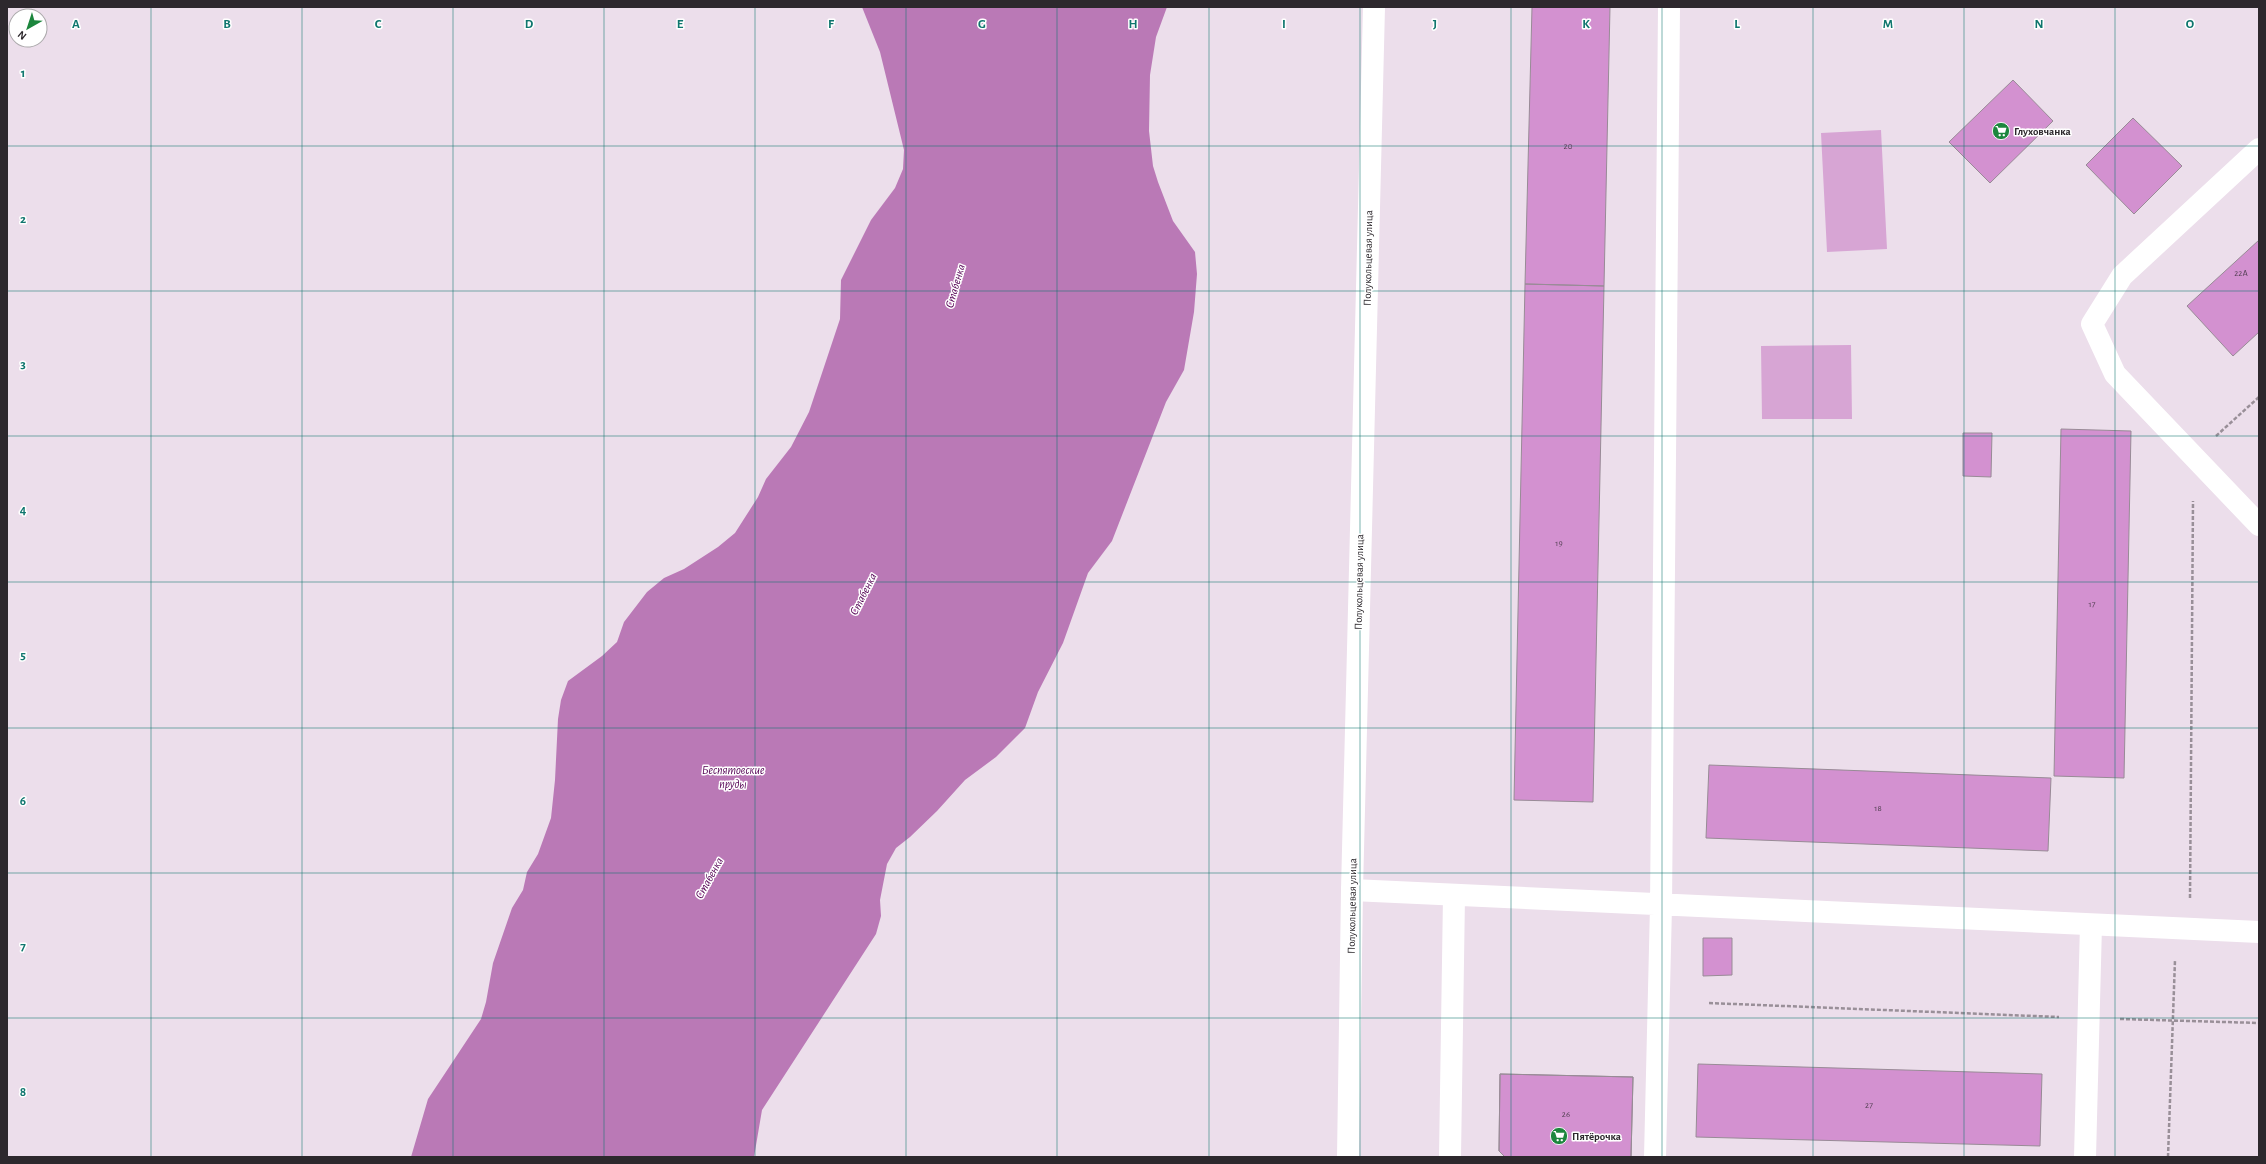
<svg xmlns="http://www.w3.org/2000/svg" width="2266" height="1164" viewBox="0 0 2266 1164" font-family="'Alegreya Sans',sans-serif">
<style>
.green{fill:#d7a5d4}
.water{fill:#ba79b6}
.building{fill:#d391d0;stroke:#988b96}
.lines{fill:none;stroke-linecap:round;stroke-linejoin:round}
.path{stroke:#998f98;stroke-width:2.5;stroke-dasharray:4 2;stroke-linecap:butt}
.minor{stroke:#fff;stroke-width:22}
.major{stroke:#fff;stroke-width:22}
.grid{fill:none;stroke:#0f766e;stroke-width:1;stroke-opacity:0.55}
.labels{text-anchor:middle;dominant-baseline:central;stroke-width:3;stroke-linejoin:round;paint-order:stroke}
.number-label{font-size:9px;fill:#564256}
.poi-label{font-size:11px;font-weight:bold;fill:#2d282d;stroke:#fff;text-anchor:start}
.street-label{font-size:11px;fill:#2d282d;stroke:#fff}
.water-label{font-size:12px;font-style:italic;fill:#530053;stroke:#fff}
.grid-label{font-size:13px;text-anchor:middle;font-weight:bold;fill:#0f766e;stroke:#fff;stroke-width:3;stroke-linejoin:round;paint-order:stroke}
</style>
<rect width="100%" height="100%" fill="#ecdeeb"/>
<!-- green -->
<path class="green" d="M1881,130l6,119 -60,3 -6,-119z
M1851,345l1,74h-90l-1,-73z"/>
<!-- water -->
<path class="water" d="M862,7h305l-11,30 -6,38 -1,56 4,35 5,16 15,39 22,31 2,22 -3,38 -10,58 -18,32 -54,139 -24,32 -25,70 -25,49 -13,36 -29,29 -31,23 -28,31 -27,26 -14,11 -9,16 -7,36 1,16 -5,18 -114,176 -8,47h-343l17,-58 53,-80 5,-17 7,-39 19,-55 11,-18 4,-18 11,-18 13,-36 4,-38 3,-61 3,-19 7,-19 34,-25 15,-14 7,-20 23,-30 17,-14 20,-9 34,-22 17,-14 23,-36 8,-18 25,-32 18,-35 31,-93 1,-39 30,-60 24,-32 8,-19 1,-19 -24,-98z"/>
<!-- building -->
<path class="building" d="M1532,7h78l-6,279 -79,-2z
M2013,80l40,41 -63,62 -41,-41z
M2133,118l49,48 -48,48 -48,-49z
M2259,240v92l-26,24 -46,-50z
M1525,284l79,2 -11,516 -79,-2z
M2061,429l70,2 -7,347 -70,-2z
M1963,433h29l-1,44 -28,-1z
M1709,765l342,13 -3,73 -342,-13z
M1703,938h29v37l-29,1z
M1698,1064l344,10 -2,72 -344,-9z
M1500,1074l133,3 -2,80h-126l-6,-6z
M1500,1074l133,3 -2,80h-126l-6,-6z"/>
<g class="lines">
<!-- path -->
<path class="path" d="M2216,436l43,-39
M2190,898l3,-397
M1709,1003l350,14
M2120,1019l139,4
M2168,1157l7,-197"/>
<!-- minor -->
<path class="minor" d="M2259,149l-137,127 -30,48 23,50 144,151
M1352,890l907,42
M1450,1157l4,-261
M1655,1157l6,-251 8,-899
M2085,1157l6,-232"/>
<!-- major -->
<path class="major" d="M1348,1157l4,-267 22,-883"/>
</g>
<!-- grid -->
<path class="grid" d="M151,7v1150M302,7v1150M453,7v1150M604,7v1150M755,7v1150M906,7v1150M1057,7v1150M1209,7v1150M1360,7v1150M1511,7v1150M1662,7v1150M1813,7v1150M1964,7v1150M2115,7v1150M7,146h2252M7,291h2252M7,436h2252M7,582h2252M7,728h2252M7,873h2252M7,1018h2252"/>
<!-- icons -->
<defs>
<symbol id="supermarket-disc" viewBox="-11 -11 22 22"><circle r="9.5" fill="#1c863d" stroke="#fff"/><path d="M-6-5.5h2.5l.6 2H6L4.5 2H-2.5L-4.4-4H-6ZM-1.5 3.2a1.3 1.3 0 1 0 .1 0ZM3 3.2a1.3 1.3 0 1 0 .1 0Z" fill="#fff"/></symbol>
</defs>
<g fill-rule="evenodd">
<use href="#supermarket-disc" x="1991" y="121" width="20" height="20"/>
<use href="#supermarket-disc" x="1549" y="1126" width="20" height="20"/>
</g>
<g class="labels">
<!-- number labels -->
<g class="number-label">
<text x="1568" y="146">20</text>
<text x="2241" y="273">22А</text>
<text x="1559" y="543">19</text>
<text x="2092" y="604">17</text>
<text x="1878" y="808">18</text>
<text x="1869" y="1105">27</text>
<text x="1566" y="1114">26</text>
</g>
<!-- poi labels -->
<g class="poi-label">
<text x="2014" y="131">Глуховчанка</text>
<text x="1572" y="1136">Пятёрочка</text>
</g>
<!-- street labels -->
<g class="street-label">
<text transform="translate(1368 258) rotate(-89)">Полукольцевая улица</text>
<text transform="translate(1359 582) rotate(-89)">Полукольцевая улица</text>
<text transform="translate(1352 906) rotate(-89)">Полукольцевая улица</text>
</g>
<!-- water labels -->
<g class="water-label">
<text transform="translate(955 286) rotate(-74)">Стабенка</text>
<text transform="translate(863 594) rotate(-63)">Стабенка</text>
<text x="733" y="770">Беспятовские<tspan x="733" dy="14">пруды</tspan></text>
<text transform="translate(709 878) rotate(-61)">Стабенка</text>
</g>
</g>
<g class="grid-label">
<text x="76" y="28">A</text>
<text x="227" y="28">B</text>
<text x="378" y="28">C</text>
<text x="529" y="28">D</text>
<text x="680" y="28">E</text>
<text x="831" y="28">F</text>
<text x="982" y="28">G</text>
<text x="1133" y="28">H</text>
<text x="1284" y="28">I</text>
<text x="1435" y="28">J</text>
<text x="1586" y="28">K</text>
<text x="1737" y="28">L</text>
<text x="1888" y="28">M</text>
<text x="2039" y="28">N</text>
<text x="2190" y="28">O</text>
<text x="23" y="77">1</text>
<text x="23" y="223">2</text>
<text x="23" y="368">3</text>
<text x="23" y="514">4</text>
<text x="23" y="659">5</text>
<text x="23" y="805">6</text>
<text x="23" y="950">7</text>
<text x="23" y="1096">8</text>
</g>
<!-- border -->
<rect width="2266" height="1164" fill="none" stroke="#2d282d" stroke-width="16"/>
<!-- north arrow -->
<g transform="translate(28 28) rotate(219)"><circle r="19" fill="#ffffff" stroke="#aba9ab"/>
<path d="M0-3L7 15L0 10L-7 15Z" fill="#1c863d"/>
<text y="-6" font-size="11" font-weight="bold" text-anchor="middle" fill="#2d282d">N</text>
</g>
</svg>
